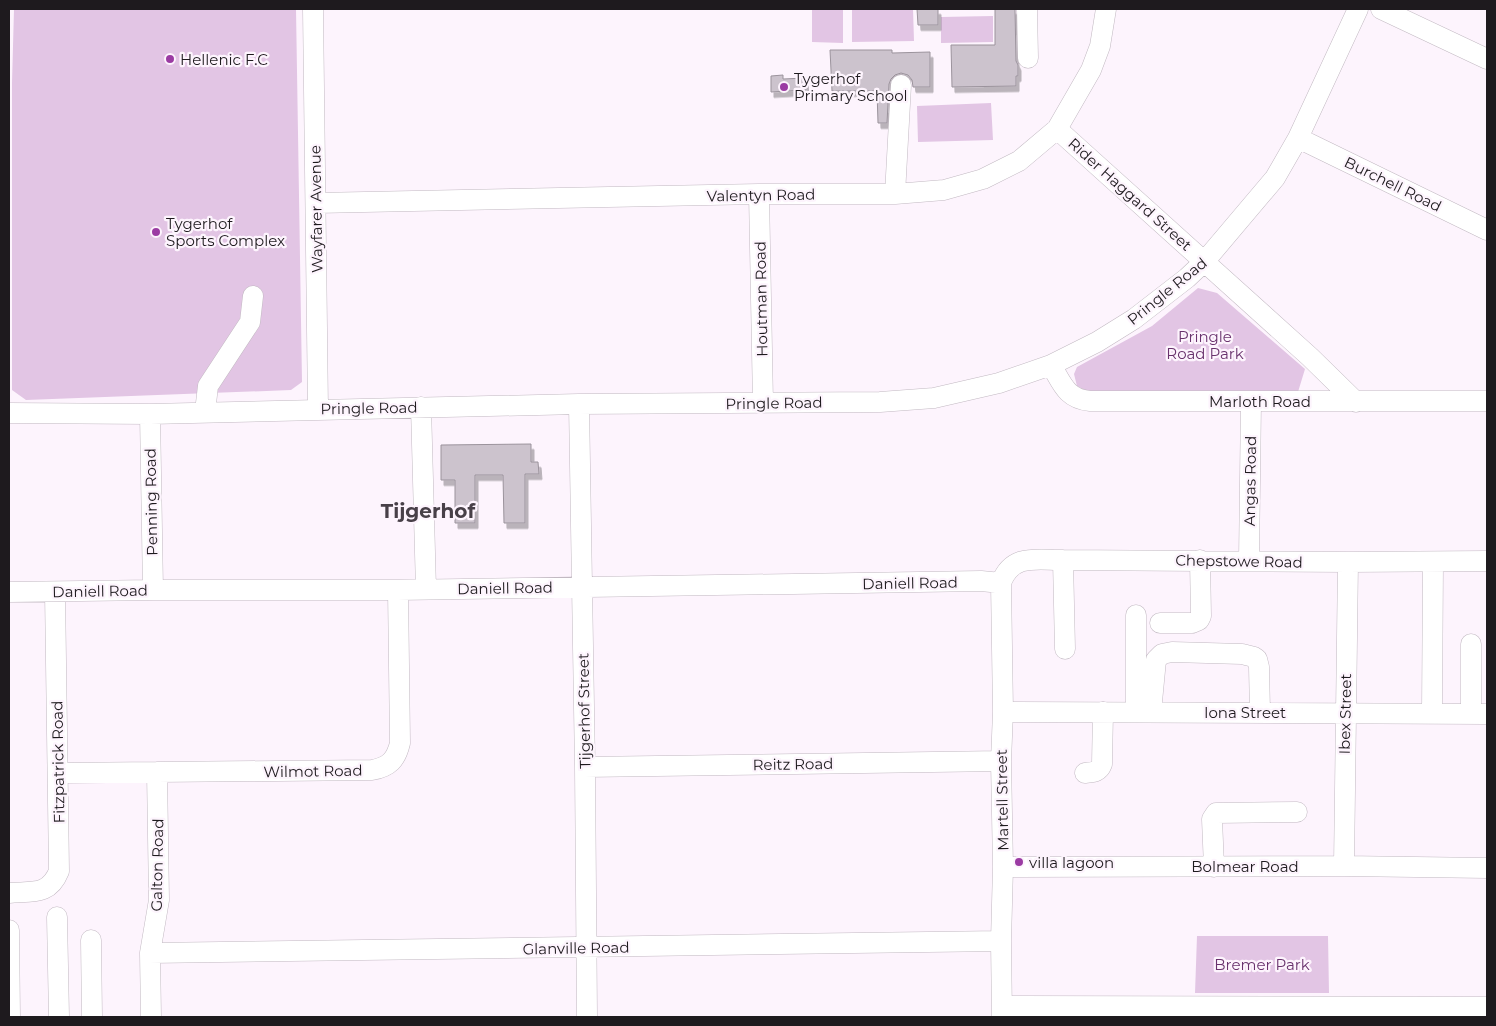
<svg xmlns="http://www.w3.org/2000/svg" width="1496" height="1026" viewBox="0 0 1496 1026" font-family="Montserrat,sans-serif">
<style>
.park{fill:#e2c5e4}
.building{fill:#ccc3cd;stroke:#9b939c;filter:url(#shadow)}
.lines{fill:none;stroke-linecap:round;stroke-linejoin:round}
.minor-casing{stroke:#c2b9c2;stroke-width:21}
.minor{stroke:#fff;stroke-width:20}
.poi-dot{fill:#9b3ba3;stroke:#fdf4fd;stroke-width:2}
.labels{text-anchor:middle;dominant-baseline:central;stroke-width:4.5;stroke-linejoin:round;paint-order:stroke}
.poi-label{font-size:15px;fill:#1e1a1e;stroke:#fdf4fd;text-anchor:start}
.street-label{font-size:15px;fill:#1e1a1e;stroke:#fdf4fd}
.park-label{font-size:15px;fill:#69326d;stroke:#fdf4fd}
.district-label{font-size:20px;font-weight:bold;fill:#484048;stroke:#fdf4fd}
</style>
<defs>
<filter id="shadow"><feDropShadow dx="3" dy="5.5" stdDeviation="0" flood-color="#0004"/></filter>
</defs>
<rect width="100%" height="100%" fill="#fdf4fd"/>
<!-- park -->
<path class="park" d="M14,9h282l6,373 -11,8 -265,10 -14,-10v-307z
M812,9h31v34l-31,-1z
M913,9l1,32 -62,1v-32z
M993,16v26l-52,1v-26z
M991,103l2,37 -75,2 -1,-36z
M1198,288l19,5 88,76 -7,23h-209l-12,-6 -3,-12 3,-7 75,-41z
M1197,936h131l1,57h-134z"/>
<!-- building -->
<path class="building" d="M917,9h21v16h-20z
M995,9h20l1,52 2,4v11h-2v10l-64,1 -1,-42h44z
M830,50h62v3l38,-1v35h-17l-1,-7 -4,-5 -7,-2 -6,2 -4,4 -2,5 -2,39h-9l-1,-32h-45z
M783,75v4l22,-1 1,12 -35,2v-16z
M531,444v18h7l1,12h-14v49h-21l-1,-48h-28v48h-20v-43h-14v-35z"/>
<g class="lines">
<defs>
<path id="minor" d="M313,9l5,400
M1027,9l1,49
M1381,9l106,50
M1057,129l253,228 46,45
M1298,138l189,92
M759,194l4,209
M895,194l6,-109
M316,203l443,-9h136l49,-4 39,-11 36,-18 38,-32 34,-59 9,-24 6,-37
M1051,365c11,18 15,34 39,36h397
M579,404l6,363 2,250
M421,407l5,182
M205,412l3,-26 42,-64 3,-26
M9,413l141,1 429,-10 301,-2 54,-4 65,-15 52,-18 46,-23 37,-23 53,-41 17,-16 71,-84 23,-40 60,-129
M150,414l3,176
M1063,560l2,89
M1249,561l2,-160
M9,592l144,-2h245l583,-9 20,2
M1160,623h32l7,-3 2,-4 -1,-56
M1003,712l484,2
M1136,712v-97
M1151,712l5,-52 6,-6 10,-2 70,2 12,3 3,2 2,8 1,45
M1432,714l1,-152
M1471,714v-70
M585,767l416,-6
M58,773l314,-3c17,-3 24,-10 28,-27l-2,-153
M1085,773c9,-1 14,-1 17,-9l1,-52
M1344,866l4,-304
M1003,867l341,-1 143,2
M1214,867l-2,-48 4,-6 81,-1
M9,893c23,-2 40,3 50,-22l-4,-279
M57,917l2,100
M9,930l1,87
M91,940l1,77
M150,953l851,-12
M1002,1006l485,1
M151,1017l-1,-64 9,-53 -2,-128
M1002,1017l-1,-76 2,-74 -2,-106 2,-49 -2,-129c11,-30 36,-23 62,-23l285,2 139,-1"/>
</defs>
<!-- minor casing -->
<use href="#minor" class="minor-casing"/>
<!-- minor -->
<use href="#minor" class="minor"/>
</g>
<!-- markers -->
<g class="poi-dot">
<circle cx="170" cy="59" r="5"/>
<circle cx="784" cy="87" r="5"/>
<circle cx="156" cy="232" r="5"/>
<circle cx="1019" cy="862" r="5"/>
</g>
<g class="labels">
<!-- poi labels -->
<g class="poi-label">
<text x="180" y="59">Hellenic F.C</text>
<text x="794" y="78">Tygerhof<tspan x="794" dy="17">Primary School</tspan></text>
<text x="166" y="223">Tygerhof<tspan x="166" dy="17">Sports Complex</tspan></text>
<text x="1029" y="862">villa lagoon</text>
</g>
<!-- street labels -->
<g class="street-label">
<text transform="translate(1393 184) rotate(26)">Burchell Road</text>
<text transform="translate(1130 194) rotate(42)">Rider Haggard Street</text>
<text transform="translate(761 195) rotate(-1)">Valentyn Road</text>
<text transform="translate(316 209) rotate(-91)">Wayfarer Avenue</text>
<text transform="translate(1167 291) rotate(-39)">Pringle Road</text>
<text transform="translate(761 299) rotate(-91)">Houtman Road</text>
<text x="1260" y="401">Marloth Road</text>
<text transform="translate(774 403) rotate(-1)">Pringle Road</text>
<text transform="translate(369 408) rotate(-1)">Pringle Road</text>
<text transform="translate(1250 481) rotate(-89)">Angas Road</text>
<text transform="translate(151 502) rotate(-91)">Penning Road</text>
<text transform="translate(1239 561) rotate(1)">Chepstowe Road</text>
<text transform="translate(910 583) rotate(-1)">Daniell Road</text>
<text transform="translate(505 588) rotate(-1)">Daniell Road</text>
<text transform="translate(100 591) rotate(-1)">Daniell Road</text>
<text transform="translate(584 711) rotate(-91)">Tijgerhof Street</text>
<text x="1245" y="712">Iona Street</text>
<text transform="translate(1345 714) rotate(-89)">Ibex Street</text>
<text transform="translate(58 762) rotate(-91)">Fitzpatrick Road</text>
<text transform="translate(793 764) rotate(-1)">Reitz Road</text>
<text transform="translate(313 771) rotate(-1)">Wilmot Road</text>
<text transform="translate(1002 800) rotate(-91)">Martell Street</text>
<text transform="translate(157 865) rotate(-89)">Galton Road</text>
<text x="1245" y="866">Bolmear Road</text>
<text transform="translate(576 948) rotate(-1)">Glanville Road</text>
</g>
<!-- park labels -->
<g class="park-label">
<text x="1205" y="336">Pringle<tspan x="1205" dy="17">Road Park</tspan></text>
<text x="1262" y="964">Bremer Park</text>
</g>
<!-- district labels -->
<g class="district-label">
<text x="428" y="511">Tijgerhof</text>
</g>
</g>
<!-- border -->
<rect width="1496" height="1026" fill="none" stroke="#1e1a1e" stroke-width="20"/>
</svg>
